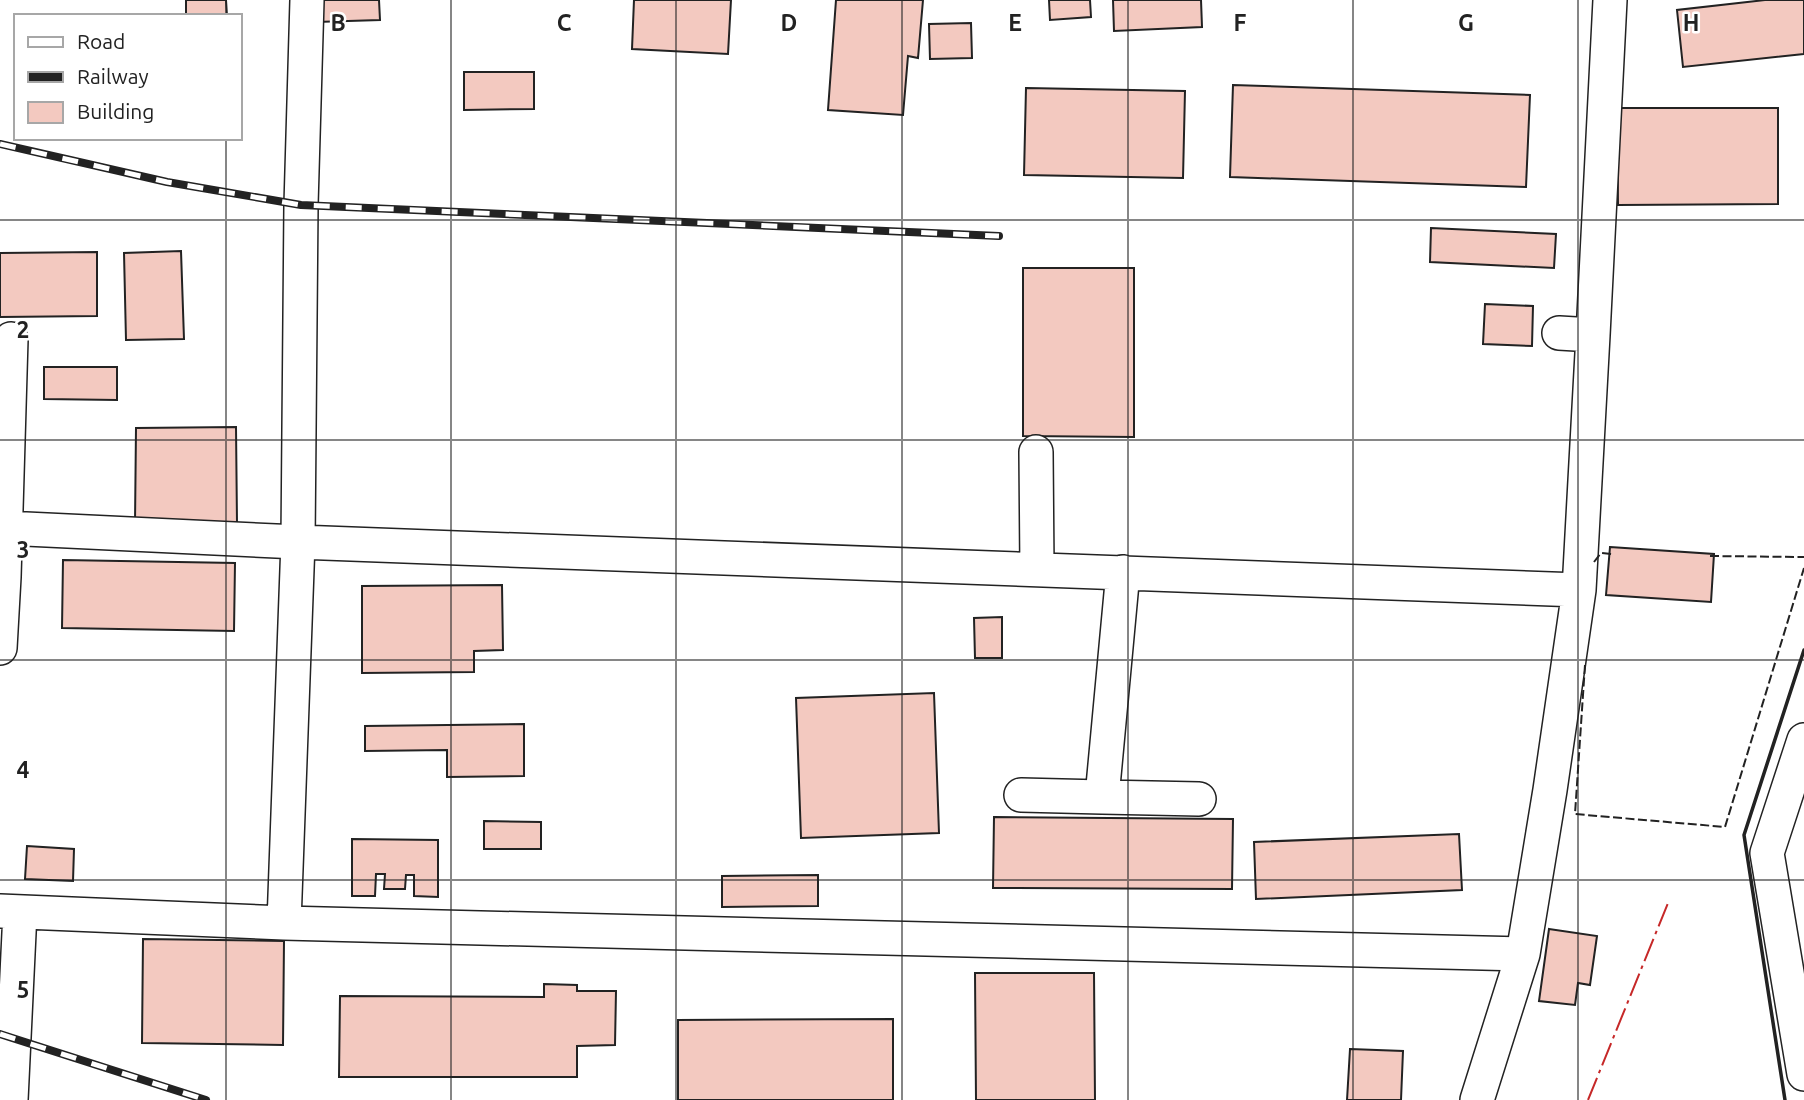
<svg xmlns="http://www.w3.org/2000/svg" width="1804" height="1100" viewBox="0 0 1804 1100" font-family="Ubuntu,sans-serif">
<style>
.building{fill:#f3c9c0;stroke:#222;stroke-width:2}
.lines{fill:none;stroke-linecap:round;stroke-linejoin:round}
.minor-casing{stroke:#222;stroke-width:36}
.minor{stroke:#fff;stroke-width:33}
.rail-casing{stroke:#222;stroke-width:8}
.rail{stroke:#fff;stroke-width:5;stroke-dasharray:16;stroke-linecap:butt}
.fence{stroke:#222;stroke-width:2;stroke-dasharray:9 3.5;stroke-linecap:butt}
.wall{stroke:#222;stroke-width:3.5}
.power{stroke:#c62828;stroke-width:2;stroke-dasharray:24 5 3.5 5;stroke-linecap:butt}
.grid{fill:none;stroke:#222;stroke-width:2;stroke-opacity:0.55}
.grid-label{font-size:23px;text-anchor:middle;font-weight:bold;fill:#222;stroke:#fff;stroke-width:5;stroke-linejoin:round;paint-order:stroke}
</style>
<rect width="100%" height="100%" fill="#fff"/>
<!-- building -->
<path class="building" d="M186,0h40l1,16h-41z
M315,0h64l1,20 -64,2z
M634,0h97l-3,54 -96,-5z
M836,0h87l-5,58 -10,-2 -5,59 -75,-5z
M1049,0h41l1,17 -41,3z
M1113,0h88l1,27 -88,4z
M1765,0h39v54l-121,13 -6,-57z
M971,23l1,35 -42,1 -1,-35z
M464,72h70v37l-70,1z
M1233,85l297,10 -4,92 -296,-10z
M1026,88l159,3 -2,87 -159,-3z
M1617,108h161v96l-160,1z
M1431,228l125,6 -2,34 -124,-6z
M181,251l3,88 -58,1 -2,-87z
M97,252v64l-97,1v-64z
M1023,268h111v169l-111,-1z
M1485,304l48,2 -1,40 -49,-2z
M44,367h73v33l-73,-1z
M236,427l1,96h-102l1,-95z
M1610,547l104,7 -3,48 -105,-7z
M63,560l172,3 -1,68 -172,-3z
M502,585l1,65 -29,1v21l-112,1v-87z
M1002,617v41h-27l-1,-40z
M934,693l5,140 -138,5 -5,-140z
M524,724v52l-77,1v-27l-82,1v-25z
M994,817l239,2 -1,70 -239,-1z
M484,821l57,1v27h-57z
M1459,834l3,56 -206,9 -2,-57z
M352,839l86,1v57l-24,-1v-21h-8l-1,14h-21l1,-15h-9l-1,22h-23z
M27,846l47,3 -1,32 -48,-2z
M818,875v31l-96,1v-31z
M1549,929l48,7 -7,49 -12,-2 -3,22 -36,-4z
M143,939l141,2 -1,104 -141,-2z
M975,973h119l1,127h-119z
M544,984l33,1v6h39l-1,54 -38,1v31h-238l1,-81 204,1z
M893,1019v81h-215v-80z
M1350,1049l53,2 -2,49h-54z"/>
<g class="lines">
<defs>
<path id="minor" d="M1593,335l17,-335
M1036,452l1,117
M5,528l293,14 1281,48 14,-255 -34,-2
M0,648l4,-71 7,-238
M1804,740l-37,113 37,221
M1021,795l81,2 21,-225
M1102,797l97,2
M0,911l284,12 1239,31 27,-164 29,-200
M284,923l14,-381 3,-337 6,-205
M11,1100l9,-188
M1477,1100l46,-146"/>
</defs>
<!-- minor casing -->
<use href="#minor" class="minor-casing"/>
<!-- minor -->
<use href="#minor" class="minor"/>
<defs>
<path id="rail" d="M0,144l167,38 134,23 698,31
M0,1034l206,66"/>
</defs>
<!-- rail casing -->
<use href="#rail" class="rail-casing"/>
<!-- rail -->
<use href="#rail" class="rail"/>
<!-- fence -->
<path class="fence" d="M1710,556l94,1
M1594,562l7,-9 11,1
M1585,665l-10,149 150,13 79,-259"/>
<!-- wall -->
<path class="wall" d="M1785,1100l-41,-265 60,-185"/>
<!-- power -->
<path class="power" d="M1588,1100l80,-197"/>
</g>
<!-- grid -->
<path class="grid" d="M226,0v16M451,0v1100M676,0v1100M902,0v1100M1128,0v1100M1353,0v1100M1578,0v1100M226,138v962M0,220h1804M0,440h1804M0,660h1804M0,880h1804"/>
<g class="grid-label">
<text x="338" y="31">B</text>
<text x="564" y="31">C</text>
<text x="789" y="31">D</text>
<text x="1015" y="31">E</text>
<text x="1240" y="31">F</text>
<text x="1466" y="31">G</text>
<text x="1691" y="31">H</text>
<text x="23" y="338">2</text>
<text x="23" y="558">3</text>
<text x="23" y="778">4</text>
<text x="23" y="998">5</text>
</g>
<!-- legend -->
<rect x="14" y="14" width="228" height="126" fill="#ffffff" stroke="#a7a7a7" stroke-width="2"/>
<rect x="28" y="37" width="35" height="10" fill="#ffffff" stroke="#a7a7a7" stroke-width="2"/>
<text x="77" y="49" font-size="21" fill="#222222">Road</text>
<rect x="28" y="72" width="35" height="10" fill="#222222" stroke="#a7a7a7" stroke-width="2"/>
<text x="77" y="84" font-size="21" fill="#222222">Railway</text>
<rect x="28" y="102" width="35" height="21" fill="#f3c9c0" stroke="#a7a7a7" stroke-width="2"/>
<text x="77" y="119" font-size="21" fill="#222222">Building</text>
</svg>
